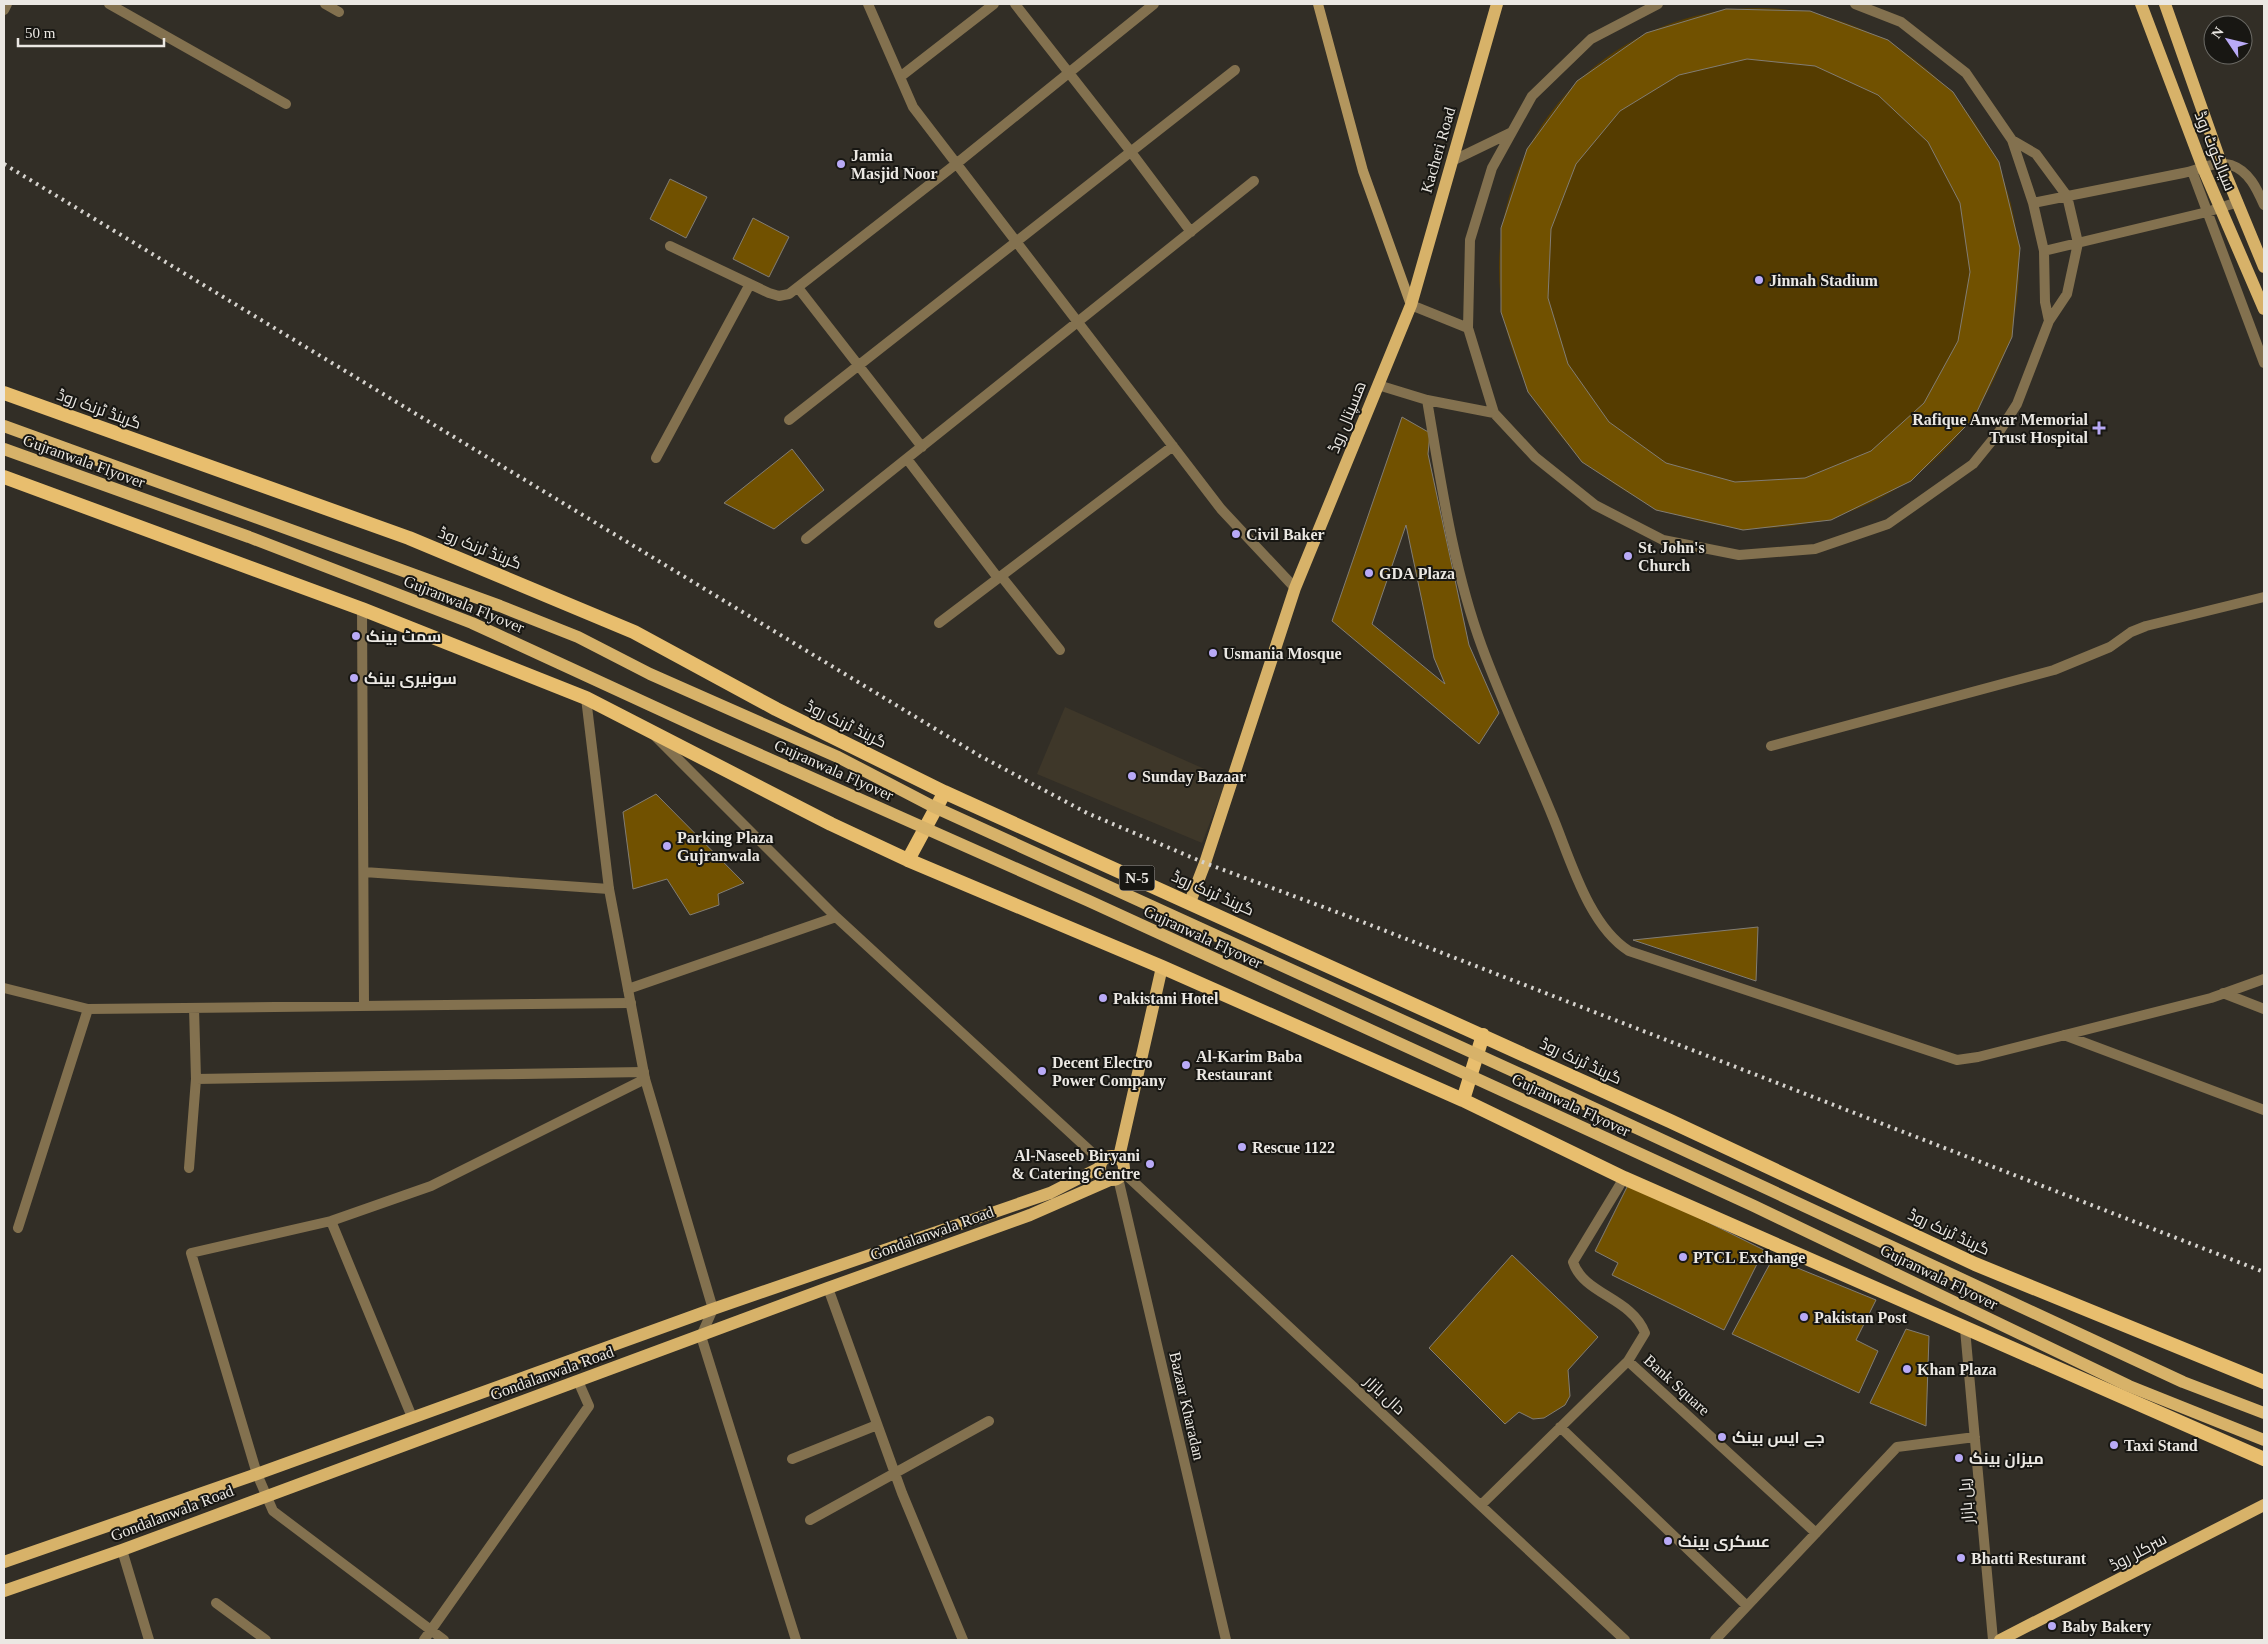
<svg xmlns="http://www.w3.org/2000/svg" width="2268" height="1644" viewBox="0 0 2268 1644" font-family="'Times New Roman',Cairo,serif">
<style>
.built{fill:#3e3729}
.green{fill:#553c00}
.building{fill:#715100;stroke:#827d74;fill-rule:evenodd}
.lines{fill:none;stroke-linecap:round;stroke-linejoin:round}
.minor{stroke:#83714f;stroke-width:10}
.tertiary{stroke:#83714f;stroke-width:10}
.secondary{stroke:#b3965e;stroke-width:10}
.primary{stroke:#d7b269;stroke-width:12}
.trunk{stroke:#e8be6e;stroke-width:14}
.rail{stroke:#d6d3ce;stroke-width:4;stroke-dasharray:2.5 5;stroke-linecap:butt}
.primary-bridge{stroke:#d7b269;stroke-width:12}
.poi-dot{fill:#b9aaf7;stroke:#181713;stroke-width:2}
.labels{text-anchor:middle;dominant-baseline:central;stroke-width:4;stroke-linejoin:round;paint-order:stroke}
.shield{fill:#181713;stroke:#aca9a5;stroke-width:1}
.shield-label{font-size:15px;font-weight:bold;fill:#ebe8e3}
.street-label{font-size:16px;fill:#ebe8e3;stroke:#181713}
.poi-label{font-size:16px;font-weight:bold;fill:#ebe8e3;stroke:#181713;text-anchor:start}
</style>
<rect width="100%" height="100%" fill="#322e26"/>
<!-- built -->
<path class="built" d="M1065,707l162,72 -25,64 -165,-69z"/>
<!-- green -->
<path class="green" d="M1499 268a260 260 0 1 1 520 0a260 260 0 1 1-520 0Z"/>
<!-- building -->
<path class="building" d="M1726,9l84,2 78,29 65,52 46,70 21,86 -8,89 -38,81 -63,63 -80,39 -88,10 -87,-20 -74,-48 -54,-70 -27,-80v-84l26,-79 50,-68 69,-48zM1747,59l68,7 63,29 50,47 32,61 10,69 -12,69 -34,62 -53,48 -66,27 -70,4 -69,-19 -57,-41 -41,-58 -20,-66 3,-69 25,-65 44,-53 59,-36z
M670,179l37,18 -21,41 -36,-19z
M753,218l36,19 -20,40 -36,-18z
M1402,417l28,16 -2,21 41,191 30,68 -20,31 -147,-123zM1406,525l28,133 11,26 -73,-60z
M792,449l32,41 -50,39 -50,-26z
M656,794l88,89 -26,11 1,11 -29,10 -23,-36 -34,10 -10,-77z
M1758,927l-2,54 -123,-41z
M1629,1183l135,67 -40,80 -112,-55 6,-12 -23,-12z
M1512,1255l86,82 -30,33 2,26 -5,9 -21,13 -11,1 -14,-7 -14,12 -76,-76z
M1773,1258l103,42 -20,40 22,11 -19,42 -127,-59z
M1906,1329l23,7 -3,90 -56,-23z"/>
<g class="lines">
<!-- minor -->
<path class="minor" d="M109,4l177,100
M325,4l14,8
M868,4l45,103 308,402 74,79
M1015,4l116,148 60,80
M1658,4l-67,35 -59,57 -40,72 -22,72 -2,88 26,85 41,44 60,48 68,35 76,15 76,-6 73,-25 85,-60 26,-32 18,-28 32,-83 -4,-19 -1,-51 -11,-48 -21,-63 -46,-67 -65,-51 -46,-18
M4,10l3,-6
M900,77l94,-73
M2012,140l24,14 31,42 11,47 -11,51 -18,27
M1452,161l60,-29
M2192,171l72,192
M2033,203c50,-10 100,-20 150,-30 16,-3 33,-13 48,-8 18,6 26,24 33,40
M670,246l99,47 10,3 10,-2 167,-130 198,-160
M2044,251l163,-39 31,-10
M799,289l123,158
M1411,305l57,23
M1378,385l49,15 67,13
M1427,400c14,82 26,168 55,247 21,57 47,112 70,168 18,43 36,110 77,136l328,109 21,-3 233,-59 53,-19
M789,420l446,-350
M656,458l94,-174
M907,459l91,119
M806,539l448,-358
M1001,576l59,74
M362,609l2,396
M939,623l234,-177
M656,737l180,180 265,244
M1771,746l283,-76 56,-23 21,-15 15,-6 118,-29
M364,872l245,17
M4,988l84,21 543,-6
M628,989l208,-72
M2223,993l41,16
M2064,1035l200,75
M196,1079l448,-7
M189,1168l7,-89 -2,-71
M1123,1172l502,468
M331,1221l81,196
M18,1228l70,-219
M828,1288l74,205 61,147
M1965,1329l28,311
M1628,1361l188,172
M1560,1427l187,179
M792,1459l85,-34
M1481,1505l147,-144 17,-28c-14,-36 -61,-38 -72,-71l51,-84
M810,1520l179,-99
M122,1550l27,90
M216,1603l50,37
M424,1640l165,-234 -11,-25
M444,1640l-171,-129 -16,-37 -66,-221 140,-32 100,-35 214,-107
M1715,1640l182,-193 78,-10"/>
<!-- tertiary -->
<path class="tertiary" d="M586,698l23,191 36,190 68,230 -12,27 95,304
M1118,1178l108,462"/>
<!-- secondary -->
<path class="secondary" d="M1318,4l45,167 48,134"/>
<!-- primary -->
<path class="primary" d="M2141,4l62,164 61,141
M2165,4l56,159 43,104
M1190,902l15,-39 90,-275 116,-283 86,-301
M1100 1168a12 12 0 1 1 24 0a12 12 0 1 1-24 0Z
M1119,1157l43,-190
M4,1562l253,-88 456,-165 337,-116 49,-25
M4,1591l118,-41 706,-262 202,-73 80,-35
M2000,1640l264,-135"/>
<!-- trunk -->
<path class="trunk" d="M4,393l405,145 225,94 142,77 168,83 726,329 305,143 289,118
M4,477l358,132 224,89 245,126 77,36 254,107 301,133 161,78 640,281
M908,860l34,-63
M1463,1100l20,-65"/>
<!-- rail -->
<path class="rail" d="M4,164l976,592 107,57 118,50 137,51 922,358"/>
<!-- primary-bridge -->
<path class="primary-bridge" d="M4,426l496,180 78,31 72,37 188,83 94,49 614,280 637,296 81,31
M4,449l245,88 223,86 241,111 376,167 665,305 375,180 135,54"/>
</g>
<!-- markers -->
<g class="poi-dot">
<circle cx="841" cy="164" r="5"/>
<circle cx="1759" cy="280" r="5"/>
<path d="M2096.5 420.5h5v5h5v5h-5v5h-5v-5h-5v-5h5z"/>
<circle cx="1236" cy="534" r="5"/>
<circle cx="1628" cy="556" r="5"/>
<circle cx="1369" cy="573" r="5"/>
<circle cx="356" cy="636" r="5"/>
<circle cx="1213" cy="653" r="5"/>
<circle cx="354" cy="678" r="5"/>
<circle cx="1132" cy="776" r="5"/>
<circle cx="667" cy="846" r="5"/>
<circle cx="1103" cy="998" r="5"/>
<circle cx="1186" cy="1065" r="5"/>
<circle cx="1042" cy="1071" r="5"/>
<circle cx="1242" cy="1147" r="5"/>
<circle cx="1150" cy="1164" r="5"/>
<circle cx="1683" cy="1257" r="5"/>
<circle cx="1804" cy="1317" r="5"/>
<circle cx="1907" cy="1369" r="5"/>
<circle cx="1722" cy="1437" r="5"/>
<circle cx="2114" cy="1445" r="5"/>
<circle cx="1959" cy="1458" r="5"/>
<circle cx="1668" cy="1541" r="5"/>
<circle cx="1961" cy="1558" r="5"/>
<circle cx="2052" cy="1626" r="5"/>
</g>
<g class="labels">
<!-- shield labels -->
<rect class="shield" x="1119.5" y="865.5" width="35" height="25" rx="4"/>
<g class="shield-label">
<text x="1137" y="878">N-5</text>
</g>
<!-- street labels -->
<g class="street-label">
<text transform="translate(1438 150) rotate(-74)">Kacheri Road</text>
<text transform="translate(2215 151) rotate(68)">سیالکوٹ روڈ</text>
<text transform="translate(99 409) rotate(20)">گرینڈ ٹرنک روڈ</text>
<text transform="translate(1347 417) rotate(-68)">ھسپتال روڈ</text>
<text transform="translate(84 461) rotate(20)">Gujranwala Flyover</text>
<text transform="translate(480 548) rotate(22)">گرینڈ ٹرنک روڈ</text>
<text transform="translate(464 604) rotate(22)">Gujranwala Flyover</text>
<text transform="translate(846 724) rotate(26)">گرینڈ ٹرنک روڈ</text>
<text transform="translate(834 770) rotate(24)">Gujranwala Flyover</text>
<text transform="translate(1213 893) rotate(24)">گرینڈ ٹرنک روڈ</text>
<text transform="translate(1203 937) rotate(25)">Gujranwala Flyover</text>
<text transform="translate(1581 1061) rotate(25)">گرینڈ ٹرنک روڈ</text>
<text transform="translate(1571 1105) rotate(25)">Gujranwala Flyover</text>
<text transform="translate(1949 1232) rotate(25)">گرینڈ ٹرنک روڈ</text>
<text transform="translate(932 1233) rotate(-20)">Gondalanwala Road</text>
<text transform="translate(1939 1277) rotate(26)">Gujranwala Flyover</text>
<text transform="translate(552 1373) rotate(-20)">Gondalanwala Road</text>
<text transform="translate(1677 1385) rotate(42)">Bank Square</text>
<text transform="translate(1385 1395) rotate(43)">دال بازار</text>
<text transform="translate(1187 1406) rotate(77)">Bazaar Kharadan</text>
<text transform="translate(1966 1501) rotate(-95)">ریل بازار</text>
<text transform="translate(172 1513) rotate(-21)">Gondalanwala Road</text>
<text transform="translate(2138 1552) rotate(-28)">سرکلر روڈ</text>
</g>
<!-- poi labels -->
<g class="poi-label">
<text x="851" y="155">Jamia<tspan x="851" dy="18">Masjid Noor</tspan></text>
<text x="1769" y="280">Jinnah Stadium</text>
<text x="2088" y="419" text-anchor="end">Rafique Anwar Memorial<tspan x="2088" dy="18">Trust Hospital</tspan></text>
<text x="1246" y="534">Civil Baker</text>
<text x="1638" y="547">St. John's<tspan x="1638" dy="18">Church</tspan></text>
<text x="1379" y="573">GDA Plaza</text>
<text x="366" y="636">سمٹ بینک</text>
<text x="1223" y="653">Usmania Mosque</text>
<text x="364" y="678">سونیری بینک</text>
<text x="1142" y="776">Sunday Bazaar</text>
<text x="677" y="837">Parking Plaza<tspan x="677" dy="18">Gujranwala</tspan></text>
<text x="1113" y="998">Pakistani Hotel</text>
<text x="1196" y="1056">Al-Karim Baba<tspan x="1196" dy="18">Restaurant</tspan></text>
<text x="1052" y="1062">Decent Electro<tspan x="1052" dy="18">Power Company</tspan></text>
<text x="1252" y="1147">Rescue 1122</text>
<text x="1140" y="1155" text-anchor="end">Al-Naseeb Biryani<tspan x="1140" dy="18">&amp; Catering Centre</tspan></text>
<text x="1693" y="1257">PTCL Exchange</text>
<text x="1814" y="1317">Pakistan Post</text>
<text x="1917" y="1369">Khan Plaza</text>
<text x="1732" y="1437">جے ایس بینک</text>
<text x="2124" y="1445">Taxi Stand</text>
<text x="1969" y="1458">میزان بینک</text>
<text x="1678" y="1541">عسکری بینک</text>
<text x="1971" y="1558">Bhatti Resturant</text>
<text x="2062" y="1626">Baby Bakery</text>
</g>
</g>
<!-- border -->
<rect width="2268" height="1644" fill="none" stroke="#ebe8e3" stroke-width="10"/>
<!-- north arrow -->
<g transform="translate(2228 40) rotate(305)"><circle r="24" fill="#181713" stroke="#6c6b66"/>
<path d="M0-4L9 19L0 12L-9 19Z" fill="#b9aaf7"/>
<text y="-8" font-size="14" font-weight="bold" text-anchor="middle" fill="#ebe8e3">N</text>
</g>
<!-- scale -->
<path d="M18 38v8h146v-8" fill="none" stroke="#ebe8e3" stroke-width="2.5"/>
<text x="25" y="38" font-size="15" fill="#ebe8e3" stroke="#181713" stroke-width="4" paint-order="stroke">50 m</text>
</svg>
